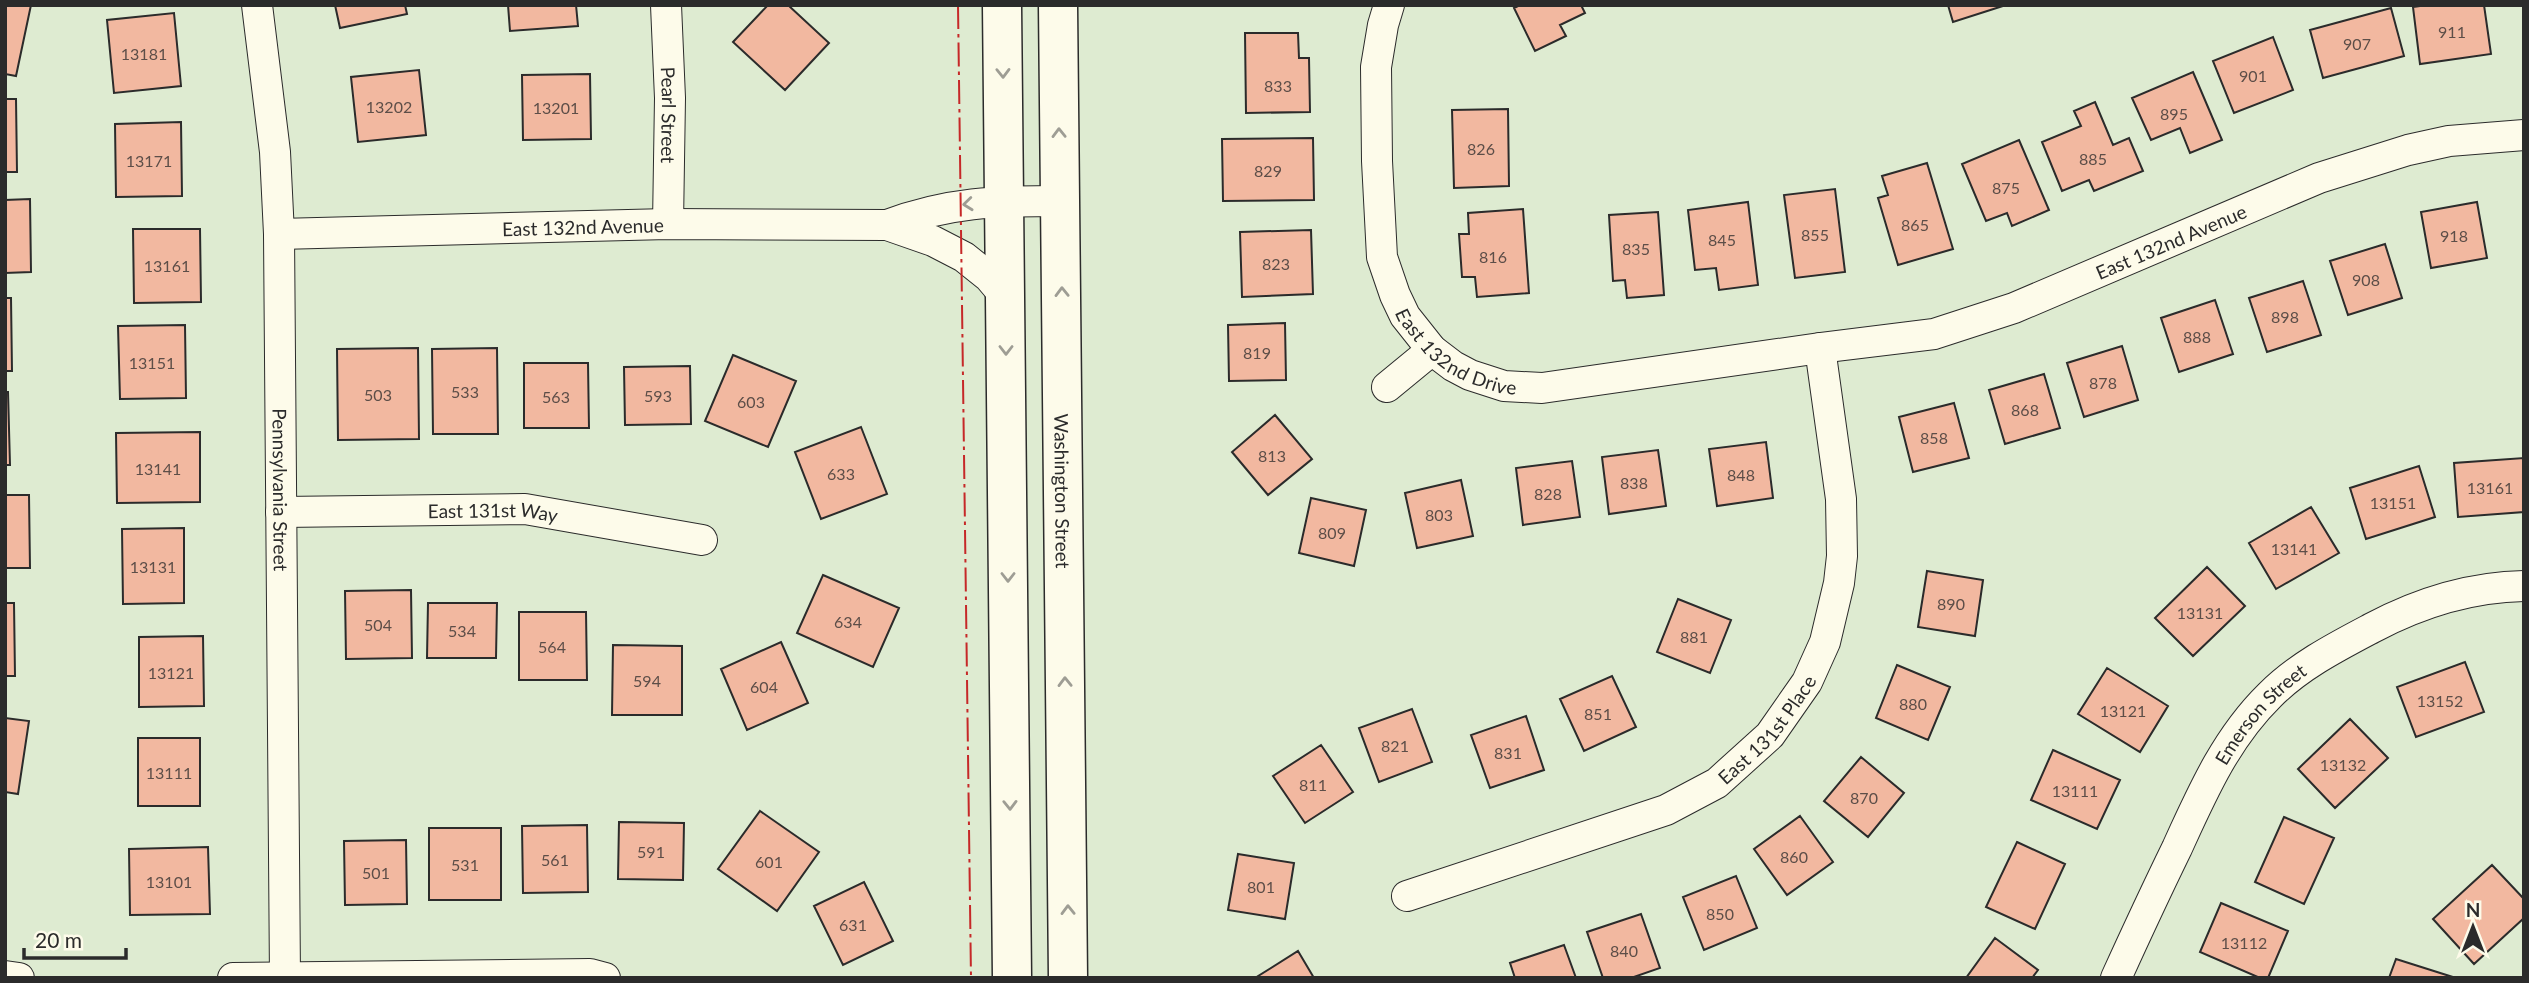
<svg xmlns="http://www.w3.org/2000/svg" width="2529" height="983" viewBox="0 0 2529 983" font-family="Lato,sans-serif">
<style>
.green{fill:#deebd1;stroke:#74746e;stroke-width:2}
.building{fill:#f2b8a0;stroke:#2b2b2b;stroke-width:2}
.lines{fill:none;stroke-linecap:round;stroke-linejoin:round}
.minor-casing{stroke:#2b2b2b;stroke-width:32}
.secondary-casing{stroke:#2b2b2b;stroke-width:41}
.minor{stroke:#fdfbea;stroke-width:30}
.secondary{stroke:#fdfbea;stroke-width:38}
.power{stroke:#c62828;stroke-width:2;stroke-dasharray:24 5 3.5 5;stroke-linecap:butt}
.oneway{stroke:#9e9d94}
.labels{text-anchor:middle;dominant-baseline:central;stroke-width:5;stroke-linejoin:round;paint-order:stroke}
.number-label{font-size:16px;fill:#5d4e48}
.street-label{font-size:19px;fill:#2b2b2b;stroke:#fdfbea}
</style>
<rect width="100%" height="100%" fill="#fdfbea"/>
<!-- green -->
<path class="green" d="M5,5h2519v973h-2519z"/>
<!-- building -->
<path class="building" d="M5,5h26l-15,71 -11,-2z
M335,5h70l2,9 -67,14z
M508,5h68l2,21 -68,5z
M768,5h20l41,38 -44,47 -52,-48z
M1520,5h61l4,8 -25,12 6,11 -31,15 -21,-43z
M1948,5h58l-53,17z
M2427,5h57l7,49 -71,10 -7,-57z
M2391,8l13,48 -81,22 -13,-48z
M174,13l7,73 -67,7 -7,-73z
M1245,33h53l1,25h10l1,54 -64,1z
M2273,37l20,53 -59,23 -21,-52z
M419,70l7,65 -68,7 -7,-65z
M2193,72l29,68 -32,13 -10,-25 -29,12 -19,-42z
M590,74l1,65 -68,1 -1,-65z
M5,99h11l1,73h-12z
M2095,102l18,43 16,-7 14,33 -49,20 -5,-11 -27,11 -20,-49 39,-16 -7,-15z
M1508,109l1,77 -55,2 -2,-78z
M181,122l1,74 -66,1 -1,-73z
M1313,138l1,62 -91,1 -1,-62z
M2019,140l30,70 -37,16 -5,-13 -21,8 -24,-57z
M1927,163l26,86 -55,16 -20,-67 10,-3 -6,-19z
M1835,189l10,83 -50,6 -11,-83z
M30,199l1,73 -26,1v-73z
M1748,202l10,83 -39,5 -3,-22 -21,2 -7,-60z
M2477,202l10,56 -56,10 -10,-56z
M1523,209l6,84 -52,4 -2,-20h-13l-3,-43h10l-1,-21z
M1658,212l6,83 -37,3 -2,-18 -12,1 -4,-66z
M133,229h67l1,73 -67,1z
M1311,230l2,64 -71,3 -2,-65z
M2385,244l17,54 -54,17 -18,-54z
M2303,281l18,54 -54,17 -18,-54z
M5,298h6l1,73h-7z
M2215,300l18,54 -54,18 -18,-54z
M1285,323l1,57 -57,1 -1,-56z
M185,325l1,73 -66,1 -2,-73z
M2122,346l16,54 -54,17 -17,-54z
M418,348l1,91 -81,1 -1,-91z
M497,348l1,86h-65l-1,-85z
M733,355l63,26 -28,66 -63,-26z
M524,363h64l1,65h-65z
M690,366l1,58 -66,1 -1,-58z
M2044,374l16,54 -55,16 -16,-54z
M5,392h3l2,73h-5z
M1954,403l15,55 -56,14 -14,-55z
M1275,415l37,44 -44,36 -36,-43z
M861,427l26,67 -66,25 -26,-67z
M200,432v70l-83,1 -1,-70z
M1766,442l7,56 -56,8 -8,-57z
M1658,450l8,56 -57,8 -7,-57z
M2524,458v54l-66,5 -4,-54z
M1572,461l8,56 -57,8 -7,-57z
M2419,466l16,51 -69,22 -16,-51z
M1461,480l12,56 -56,12 -12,-55z
M5,495h24l1,73h-25z
M1311,498l55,12 -12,56 -55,-13z
M2311,507l28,46 -63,36 -27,-46z
M184,528v75l-61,1 -1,-75z
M2207,567l38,39 -52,50 -38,-38z
M1927,571l56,9 -8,56 -57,-9z
M823,575l76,33 -26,59 -76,-34z
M411,590l1,68 -66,1 -1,-68z
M1678,599l53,21 -21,53 -53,-21z
M5,603h9l1,73h-10z
M428,603h69l-1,55h-69z
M519,612h67l1,68h-68z
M203,636l1,70 -65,1v-70z
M781,642l27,61 -61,27 -26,-61z
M613,645l69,1v69h-70z
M2465,662l19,50 -68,25 -19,-50z
M1897,665l53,22 -22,53 -52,-22z
M2107,668l61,38 -28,46 -62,-38z
M1612,676l24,51 -52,24 -24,-52z
M1412,709l20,53 -53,20 -20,-54z
M1526,716l18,54 -54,18 -19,-53z
M5,718l24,3 -11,73 -13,-2z
M2350,719l38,39 -53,50 -37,-39z
M138,738h62v68h-62z
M1321,745l32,47 -48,31 -32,-47z
M2053,750l67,30 -23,49 -66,-29z
M1861,757l43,36 -36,44 -44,-36z
M760,811l59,41 -42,59 -59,-42z
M1800,816l33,46 -46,33 -33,-46z
M2284,817l50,21 -30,66 -49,-22z
M619,822l65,1 -1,57 -65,-1z
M587,825l1,67 -65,1 -1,-67z
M429,828h72v72h-72z
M406,840l1,64 -62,1 -1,-64z
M2017,842l48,22 -30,65 -49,-22z
M208,847l2,67 -80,1 -1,-66z
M1238,854l56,9 -9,56 -57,-9z
M2492,865l32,34v19l-50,46 -41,-45z
M1736,876l21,52 -53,22 -21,-53z
M864,882l29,59 -50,24 -29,-59z
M2221,903l67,28 -20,47h-8l-60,-26z
M1641,914l19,54 -29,10h-28l-16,-46z
M1995,938l43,32 -6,8h-66z
M1564,945l12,33h-61l-5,-15z
M1298,951l16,27h-59z
M2396,959l60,19h-67z"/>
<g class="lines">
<defs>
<g id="minor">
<path id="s1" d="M257,5l18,147 4,82 6,744"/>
<path id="s2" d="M666,5l4,93 -2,126"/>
<path id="s3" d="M1389,5l-6,20 -7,42 1,94 5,96 13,38 10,21 27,34 21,16 17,9 34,11 38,2 278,-40 114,-14 80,-26 305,-130 89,-28 41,-9 75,-6"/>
<path d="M887,225c61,-23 109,-24 173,-24"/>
<path id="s4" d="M279,234l389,-10 219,1 46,16 31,16 25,20 16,19"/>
<path d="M1387,387l45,-37"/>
<path id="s5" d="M281,512l244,-3 177,31"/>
<path id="s6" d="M1407,896l259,-86 51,-27 53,-48 37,-53 18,-40 14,-59 3,-27 -1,-57 -21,-151"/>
<path d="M5,976l14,2"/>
<path d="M233,978l357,-4 15,4"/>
<path id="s7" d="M2116,978c20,-44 40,-87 61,-130 25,-55 49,-110 93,-153 29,-29 66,-48 102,-67 47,-25 99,-41 152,-42"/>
</g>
<g id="secondary">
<path d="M1002,5l10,973"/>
<path id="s8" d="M1058,5l10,973"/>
</g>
</defs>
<!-- minor casing -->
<use href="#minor" class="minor-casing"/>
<!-- secondary casing -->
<use href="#secondary" class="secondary-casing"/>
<!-- minor -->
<use href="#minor" class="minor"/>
<!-- secondary -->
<use href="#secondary" class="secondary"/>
<!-- power -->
<path class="power" d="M958,5l13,973"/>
</g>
<!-- one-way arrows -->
<defs><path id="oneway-chevron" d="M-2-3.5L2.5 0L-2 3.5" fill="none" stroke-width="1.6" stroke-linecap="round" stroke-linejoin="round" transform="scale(1.75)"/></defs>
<g class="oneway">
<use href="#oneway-chevron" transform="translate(1003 73) rotate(89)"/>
<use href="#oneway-chevron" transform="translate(1059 133) rotate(-91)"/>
<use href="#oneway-chevron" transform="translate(968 204) rotate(174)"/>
<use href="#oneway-chevron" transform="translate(1062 292) rotate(-91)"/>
<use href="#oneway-chevron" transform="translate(1006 350) rotate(90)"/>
<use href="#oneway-chevron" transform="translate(1008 577) rotate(90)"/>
<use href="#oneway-chevron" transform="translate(1065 682) rotate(-91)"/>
<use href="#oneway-chevron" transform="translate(1010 805) rotate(89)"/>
<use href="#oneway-chevron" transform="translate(1068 910) rotate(-91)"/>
</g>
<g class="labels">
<!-- number labels -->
<g class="number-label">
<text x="2452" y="31">911</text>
<text x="2357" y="43">907</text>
<text x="144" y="53">13181</text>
<text x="2253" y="75">901</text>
<text x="1278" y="85">833</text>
<text x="389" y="106">13202</text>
<text x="556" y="107">13201</text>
<text x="2174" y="113">895</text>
<text x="1481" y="148">826</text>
<text x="2093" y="158">885</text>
<text x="149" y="160">13171</text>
<text x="1268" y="170">829</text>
<text x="2006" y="187">875</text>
<text x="1915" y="224">865</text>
<text x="1815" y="234">855</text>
<text x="2454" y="235">918</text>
<text x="1722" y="239">845</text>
<text x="1636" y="248">835</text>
<text x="1493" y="256">816</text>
<text x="1276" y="263">823</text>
<text x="167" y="265">13161</text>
<text x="2366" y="279">908</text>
<text x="2285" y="316">898</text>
<text x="2197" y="336">888</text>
<text x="1257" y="352">819</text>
<text x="152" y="362">13151</text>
<text x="2103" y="382">878</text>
<text x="465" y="391">533</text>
<text x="378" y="394">503</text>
<text x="658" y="395">593</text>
<text x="556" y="396">563</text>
<text x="751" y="401">603</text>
<text x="2025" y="409">868</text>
<text x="1934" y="437">858</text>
<text x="1272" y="455">813</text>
<text x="158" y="468">13141</text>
<text x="841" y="473">633</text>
<text x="1741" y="474">848</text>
<text x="1634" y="482">838</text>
<text x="2490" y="487">13161</text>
<text x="1548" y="493">828</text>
<text x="2393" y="502">13151</text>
<text x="1439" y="514">803</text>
<text x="1332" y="532">809</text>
<text x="2294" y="548">13141</text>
<text x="153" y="566">13131</text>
<text x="1951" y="603">890</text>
<text x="2200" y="612">13131</text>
<text x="848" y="621">634</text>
<text x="378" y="624">504</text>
<text x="462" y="630">534</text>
<text x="1694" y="636">881</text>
<text x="552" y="646">564</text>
<text x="171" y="672">13121</text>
<text x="647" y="680">594</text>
<text x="764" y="686">604</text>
<text x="2440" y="700">13152</text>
<text x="1913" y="703">880</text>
<text x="2123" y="710">13121</text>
<text x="1598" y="713">851</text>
<text x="1395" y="745">821</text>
<text x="1508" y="752">831</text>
<text x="2343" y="764">13132</text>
<text x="169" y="772">13111</text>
<text x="1313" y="784">811</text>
<text x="2075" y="790">13111</text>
<text x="1864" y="797">870</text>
<text x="651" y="851">591</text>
<text x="1794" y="856">860</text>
<text x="555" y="859">561</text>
<text x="769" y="861">601</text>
<text x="465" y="864">531</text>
<text x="376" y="872">501</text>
<text x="169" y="881">13101</text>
<text x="1261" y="886">801</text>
<text x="1720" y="913">850</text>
<text x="853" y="924">631</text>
<text x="2244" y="942">13112</text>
<text x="1624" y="950">840</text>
</g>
<!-- street labels -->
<g class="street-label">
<text stroke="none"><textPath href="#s2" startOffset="110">Pearl Street</textPath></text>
<text stroke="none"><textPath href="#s4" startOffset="304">East 132nd Avenue</textPath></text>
<text stroke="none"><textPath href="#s3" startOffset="1130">East 132nd Avenue</textPath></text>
<text stroke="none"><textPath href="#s3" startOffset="382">East 132nd Drive</textPath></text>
<text stroke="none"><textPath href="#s1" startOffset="486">Pennsylvania Street</textPath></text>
<text stroke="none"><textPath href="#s8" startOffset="486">Washington Street</textPath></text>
<text stroke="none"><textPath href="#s5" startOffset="212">East 131st Way</textPath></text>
<text stroke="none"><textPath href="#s7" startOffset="303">Emerson Street</textPath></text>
<text stroke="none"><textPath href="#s6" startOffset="404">East 131st Place</textPath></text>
</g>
</g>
<!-- border -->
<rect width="2529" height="983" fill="none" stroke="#2b2b2b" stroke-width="14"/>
<!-- north arrow -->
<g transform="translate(2473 927)" stroke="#fdfbea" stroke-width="5" paint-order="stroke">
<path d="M0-5L12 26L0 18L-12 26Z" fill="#2b2b2b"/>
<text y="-10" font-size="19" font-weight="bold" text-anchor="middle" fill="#2b2b2b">N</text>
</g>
<!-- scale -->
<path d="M24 948v10h102v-10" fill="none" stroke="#2b2b2b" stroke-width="3.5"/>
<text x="35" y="948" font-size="21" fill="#2b2b2b" stroke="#fdfbea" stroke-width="5" paint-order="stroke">20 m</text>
</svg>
